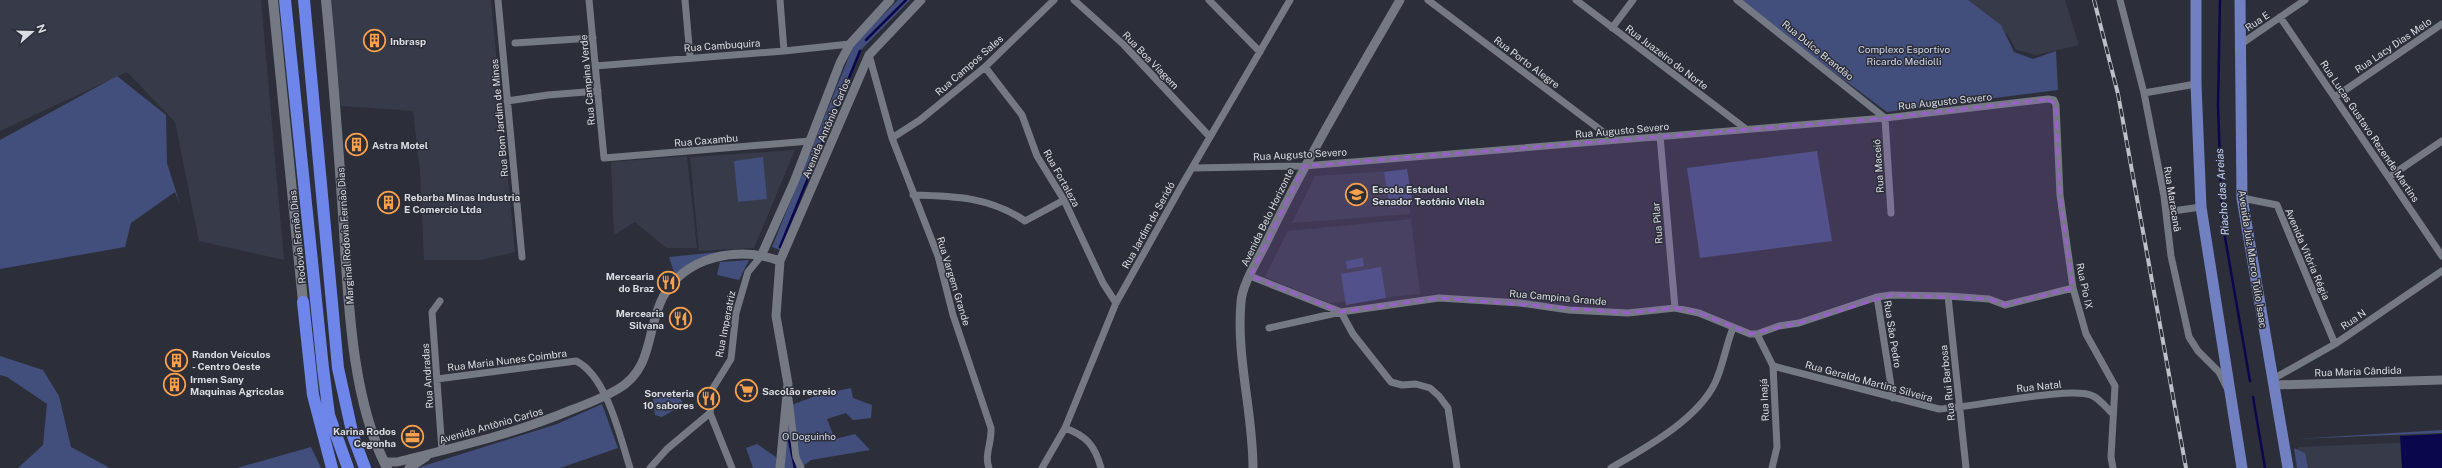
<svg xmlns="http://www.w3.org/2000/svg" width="2442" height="468" viewBox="0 0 2442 468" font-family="'Public Sans',sans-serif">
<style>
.built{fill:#363a49}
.green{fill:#424e7c}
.water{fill:#0b074d}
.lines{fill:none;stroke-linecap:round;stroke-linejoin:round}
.stream{stroke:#0b074d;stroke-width:2.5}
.minor{stroke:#757984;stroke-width:7}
.tertiary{stroke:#757984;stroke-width:9}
.secondary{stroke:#757984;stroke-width:10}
.primary{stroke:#7180c1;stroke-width:11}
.motorway{stroke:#6e85ea;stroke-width:12}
.rail-casing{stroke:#bec0c7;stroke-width:4}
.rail{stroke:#2c2f39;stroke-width:2.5;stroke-dasharray:8;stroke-linecap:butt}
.marked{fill:#9861ca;fill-opacity:0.2;stroke:#9861ca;stroke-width:3;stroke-dasharray:8 5;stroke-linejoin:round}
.labels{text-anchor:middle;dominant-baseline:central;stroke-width:3;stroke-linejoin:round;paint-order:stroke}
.street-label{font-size:10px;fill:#dbdde4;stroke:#2c2f39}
.poi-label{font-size:10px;font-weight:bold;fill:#dbdde4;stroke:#2c2f39;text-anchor:start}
.park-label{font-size:10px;fill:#d0d7ec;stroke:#2c2f39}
.water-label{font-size:11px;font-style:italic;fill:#c6d2fc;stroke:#2c2f39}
</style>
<rect width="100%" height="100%" fill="#2c2f39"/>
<!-- built -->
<path class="built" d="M0,0h261l23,260 -85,-19 -24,-119 -48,-50 -127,59z
M330,0h161l24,252 -34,8h-57l-4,-89 -7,-60 -73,-5z
M1963,0h102l14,45 -43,10 -20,-5 -8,-15z
M795,150l-41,98 -55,3 -9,-94z
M687,156l10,92h-31l-31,-26 -21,13 -3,-73z
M1406,170l4,44 -118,9 23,-47z
M1411,219l9,75 -90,9 -65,-26 23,-46z
M2442,441v27h-140l-4,-21z"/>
<!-- green -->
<path class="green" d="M898,0h12l-50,51 -80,199 -8,-3 82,-203z
M1737,0h231l33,25 13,27 19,7 23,-8 2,39 -171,22z
M117,76l49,39 1,48 13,41 -5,-12 -44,31 -6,24 -125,22v-129z
M1817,151l15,90 -132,17 -13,-90z
M763,157l4,42 -29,3 -4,-41z
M1407,169l6,36 -23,3 -6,-36z
M729,251l-50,23 -5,-2 -5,-15z
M1363,258l1,8 -17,3 -1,-8z
M749,260l-10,20 -22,-5 3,-13z
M1381,267l5,31 -40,7 -5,-31z
M0,356l43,14 16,26 12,51 39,21h-92l25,-23 4,-41 -40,-27 -7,-2z
M851,388l2,10 19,7 -1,13 -18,2 -7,-7 -19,6 8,20 20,-5 15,16 -59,10 -10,8h-18l3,-61 35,-13z
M668,391l9,4 10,12 -11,2 -14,8 -7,-2 -2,-16z
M602,404l16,44 -58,20h-143l140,-44z
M2442,430v3l-147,6z
M757,444l19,13 2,11h-25l-7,-20z
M311,447l10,21h-84z
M2294,448l11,5 3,15h-11z"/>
<!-- water -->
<path class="water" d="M2442,434v34h-40l-2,-32z"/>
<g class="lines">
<!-- stream -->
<path class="stream" d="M2220,0l-2,106 4,114 28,161
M866,40l40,-40
M780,247l80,-196
M2253,397l12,71
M789,440l6,28"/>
<!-- minor -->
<path class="minor" d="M498,0l24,257
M589,0l15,158 206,-17
M685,0l5,57
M780,0l4,51
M1074,0l50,45 86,92
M1209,0l51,52
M1428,0l186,140
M1576,0l170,129
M1737,0l148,118 6,95
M2120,0l24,93 20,103 7,60 18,81 9,14 21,21 8,16
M2280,17l162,239
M1612,28l21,-28
M515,43l78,-5
M2241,44l64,-44
M869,55l23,83 46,118 15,59 38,113c1,15 -7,27 -2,40
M595,66l189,-15 66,-7
M985,67l37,48 15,41 27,44 39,83 13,20
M2144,93l52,-9
M2335,97l107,-73
M507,101l41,-6 50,-4
M1660,136l15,172
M892,138l28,-18 65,-53 69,-67
M1192,168l112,-2 581,-48 163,-19 6,1 2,5 4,90 13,93 13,46 29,52 -4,71 2,11
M2389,177l53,-36
M913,195c42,1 77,2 112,26l39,-21
M2242,198l35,7 58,139
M2166,212l35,-5
M1250,276l91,36 12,22 38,48 11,3 14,-1 14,4 9,8 9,12 9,60
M1948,296l18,172
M1877,297l16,101
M440,301l-8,11 10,139
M1269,328l72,-16 98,-14 81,5 49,7 59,3 47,-5 24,5 51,21h7l22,-8 20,-3 78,-26 14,-2 57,1 41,3 16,6 68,-17
M1757,334l16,32 4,81 -5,21
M1773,366l166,43c30,-1 135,-24 154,-13 8,4 14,13 20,18
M437,379l139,-18c31,15 44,76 54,107
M2273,379l62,-35 107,-73
M789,399l7,58 5,11
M710,413l22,55
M1065,428c22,8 30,18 36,40
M650,468l17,-19 43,-36 3,-25 18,-29 5,-46 12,-41 14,-17
M1042,468l23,-40 51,-125 66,-118 108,-185
M1611,468c34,-20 86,-48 104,-85 8,-17 11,-38 18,-55"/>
<!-- tertiary -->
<path class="tertiary" d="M762,254l32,-72 46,-119 10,-19 40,-44
M2274,385l168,-5
M384,462h13c59,-15 117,-28 174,-52 16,-6 32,-12 47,-21 36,-21 28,-60 45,-92 23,-42 76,-51 117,-36
M409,468l17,-11
M780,468l8,-84 -12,-68 4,-55 89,-206 52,-55
M1253,468c0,-56 -17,-110 -12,-166 1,-18 18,-44 26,-61 40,-83 87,-161 133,-241"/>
<!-- secondary -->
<path class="secondary" d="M273,0l30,302
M326,0c7,71 12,142 17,214 5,79 7,183 44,254"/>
<!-- primary -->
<path class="primary" d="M2196,0v84l5,123 41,261
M2240,0l2,198 46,270"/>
<!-- motorway -->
<path class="motorway" d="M285,0l38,368 6,47 19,53
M304,0l34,368 15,68 12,32
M303,302l10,93 19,73"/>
<defs>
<path id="rail" d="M2094,0l24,94 68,374"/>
</defs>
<!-- rail casing -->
<use href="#rail" class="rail-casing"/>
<!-- rail -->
<use href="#rail" class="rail"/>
</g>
<!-- marked area -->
<path class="marked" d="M2048,99l8,6 4,90 13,93 -68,17 -16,-6 -98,-4 -92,28 -49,11 -51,-21 -24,-5 -47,5 -189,-15 -98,14 -91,-36 54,-110 581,-48z"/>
<!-- icons -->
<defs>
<symbol id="building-ring" viewBox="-11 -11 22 22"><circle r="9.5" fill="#2c2f39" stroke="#f8a04b" stroke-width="1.5"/><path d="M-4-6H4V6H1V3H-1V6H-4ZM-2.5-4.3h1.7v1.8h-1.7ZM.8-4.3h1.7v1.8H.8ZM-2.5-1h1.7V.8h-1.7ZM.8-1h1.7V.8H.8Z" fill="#f8a04b"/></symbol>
<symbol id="school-ring" viewBox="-11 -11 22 22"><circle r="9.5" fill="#2c2f39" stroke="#f8a04b" stroke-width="1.5"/><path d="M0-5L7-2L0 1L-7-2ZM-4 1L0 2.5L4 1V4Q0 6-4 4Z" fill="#f8a04b"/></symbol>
<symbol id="restaurant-ring" viewBox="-11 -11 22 22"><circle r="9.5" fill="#2c2f39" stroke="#f8a04b" stroke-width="1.5"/><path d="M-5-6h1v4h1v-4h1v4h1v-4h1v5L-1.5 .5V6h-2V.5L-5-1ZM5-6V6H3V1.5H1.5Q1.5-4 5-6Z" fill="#f8a04b"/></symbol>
<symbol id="supermarket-ring" viewBox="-11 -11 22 22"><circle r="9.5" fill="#2c2f39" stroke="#f8a04b" stroke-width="1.5"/><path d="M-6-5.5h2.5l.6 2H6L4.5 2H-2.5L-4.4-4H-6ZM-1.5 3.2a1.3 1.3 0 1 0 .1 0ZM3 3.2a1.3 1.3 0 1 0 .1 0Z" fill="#f8a04b"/></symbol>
<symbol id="office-ring" viewBox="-11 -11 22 22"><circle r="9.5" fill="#2c2f39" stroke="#f8a04b" stroke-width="1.5"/><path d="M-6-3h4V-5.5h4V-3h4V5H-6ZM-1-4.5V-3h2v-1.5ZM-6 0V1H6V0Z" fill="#f8a04b"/></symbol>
</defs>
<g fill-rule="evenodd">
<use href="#building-ring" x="362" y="28" width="25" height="25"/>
<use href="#building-ring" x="344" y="132" width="25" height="25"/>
<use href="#school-ring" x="1344" y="182" width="25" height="25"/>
<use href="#building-ring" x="376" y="190" width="25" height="25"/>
<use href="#restaurant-ring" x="656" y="270" width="25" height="25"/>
<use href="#restaurant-ring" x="668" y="306" width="25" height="25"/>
<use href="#building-ring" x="164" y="348" width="25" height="25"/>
<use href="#building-ring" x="162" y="372" width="25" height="25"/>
<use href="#supermarket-ring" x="734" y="378" width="25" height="25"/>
<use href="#restaurant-ring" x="696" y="386" width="25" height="25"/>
<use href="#office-ring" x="400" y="424" width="25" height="25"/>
</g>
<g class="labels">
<!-- street labels -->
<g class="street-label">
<text transform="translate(2257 21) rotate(-34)">Rua E</text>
<text transform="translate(722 45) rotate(-4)">Rua Cambuquira</text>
<text transform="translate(2393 45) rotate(-34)">Rua Lacy Dias Melo</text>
<text transform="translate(1818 50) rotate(39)">Rua Dulce Brandão</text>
<text transform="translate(1667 57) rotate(37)">Rua Juazeiro do Norte</text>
<text transform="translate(1151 60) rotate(46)">Rua Boa Viagem</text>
<text transform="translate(1527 62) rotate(37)">Rua Porto Alegre</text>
<text transform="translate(969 65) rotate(-41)">Rua Campos Sales</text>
<text transform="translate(587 80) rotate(-95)">Rua Campina Verde</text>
<text transform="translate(1945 101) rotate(-6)">Rua Augusto Severo</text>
<text transform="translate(499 118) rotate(-95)">Rua Bom Jardim de Minas</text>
<text transform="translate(826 128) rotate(-67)">Avenida Antônio Carlos</text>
<text transform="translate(1622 130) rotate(-5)">Rua Augusto Severo</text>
<text transform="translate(2370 131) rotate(56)">Rua Lucas Gustavo Rezende Martins</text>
<text transform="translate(706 140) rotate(-5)">Rua Caxambu</text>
<text transform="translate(1300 154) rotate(-3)">Rua Augusto Severo</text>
<text transform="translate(1878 166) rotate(-94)">Rua Maceió</text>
<text transform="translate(1062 178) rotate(61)">Rua Fortaleza</text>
<text transform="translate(2173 199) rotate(81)">Rua Maracanã</text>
<text transform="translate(1267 217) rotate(-64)">Avenida Belo Horizonte</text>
<text transform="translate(1657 223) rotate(-95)">Rua Pilar</text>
<text transform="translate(1148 225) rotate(-61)">Rua Jardim do Seridó</text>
<text transform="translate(345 236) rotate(-94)">Marginal Rodovia Fernão Dias</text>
<text transform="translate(297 237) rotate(-96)">Rodovia Fernão Dias</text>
<text transform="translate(2308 254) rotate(67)">Avenida Vitória Régia</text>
<text transform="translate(2253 259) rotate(81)">Avenida Juiz Marco Túlio Isaac</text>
<text transform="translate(954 281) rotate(73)">Rua Vargem Grande</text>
<text transform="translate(2085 286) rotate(78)">Rua Pio IX</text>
<text transform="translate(1558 297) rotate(5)">Rua Campina Grande</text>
<text transform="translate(2353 319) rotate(-34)">Rua N</text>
<text transform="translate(725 324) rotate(-79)">Rua Imperatriz</text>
<text transform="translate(1893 334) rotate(81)">Rua São Pedro</text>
<text transform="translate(507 360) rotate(-7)">Rua Maria Nunes Coimbra</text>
<text transform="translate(2358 371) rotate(-2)">Rua Maria Cândida</text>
<text transform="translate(427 376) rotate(-94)">Rua Andradas</text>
<text transform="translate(1869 381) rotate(15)">Rua Geraldo Martins Silveira</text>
<text transform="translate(1947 383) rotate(-96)">Rua Rui Barbosa</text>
<text transform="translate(2039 386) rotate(-6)">Rua Natal</text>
<text transform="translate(1764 400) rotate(-93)">Rua Inajá</text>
<text transform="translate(491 425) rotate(-16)">Avenida Antônio Carlos</text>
</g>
<!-- poi labels -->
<g class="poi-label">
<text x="390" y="41">Inbrasp</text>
<text x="372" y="145">Astra Motel</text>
<text x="1372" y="189">Escola Estadual<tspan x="1372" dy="12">Senador Teotônio Vilela</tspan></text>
<text x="404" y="197">Rebarba Minas Industria<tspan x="404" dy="12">E Comercio Ltda</tspan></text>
<text x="654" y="276" text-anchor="end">Mercearia<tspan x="654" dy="12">do Braz</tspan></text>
<text x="664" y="313" text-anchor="end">Mercearia<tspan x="664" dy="12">Silvana</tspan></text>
<text x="192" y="354">Randon Veículos<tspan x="192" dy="12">- Centro Oeste</tspan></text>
<text x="190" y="379">Irmen Sany<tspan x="190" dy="12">Maquinas Agricolas</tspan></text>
<text x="762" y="391">Sacolão recreio</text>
<text x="694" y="393" text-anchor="end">Sorveteria<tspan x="694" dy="12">10 sabores</tspan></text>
<text x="396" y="431" text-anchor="end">Karina Rodos<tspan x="396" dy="12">Cegonha</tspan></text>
</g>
<!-- park labels -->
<g class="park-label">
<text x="1904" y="49">Complexo Esportivo<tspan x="1904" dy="12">Ricardo Mediolli</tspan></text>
<text x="809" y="436">O Doguinho</text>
</g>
<!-- water labels -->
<g class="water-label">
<text transform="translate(2222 192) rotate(-94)">Riacho das Areias</text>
</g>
</g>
<!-- north arrow -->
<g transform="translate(32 32) rotate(70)" stroke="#2c2f39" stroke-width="3" paint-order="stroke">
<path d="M0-3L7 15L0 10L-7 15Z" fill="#dbdde4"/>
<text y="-6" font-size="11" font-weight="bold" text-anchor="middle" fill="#dbdde4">N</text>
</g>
</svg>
